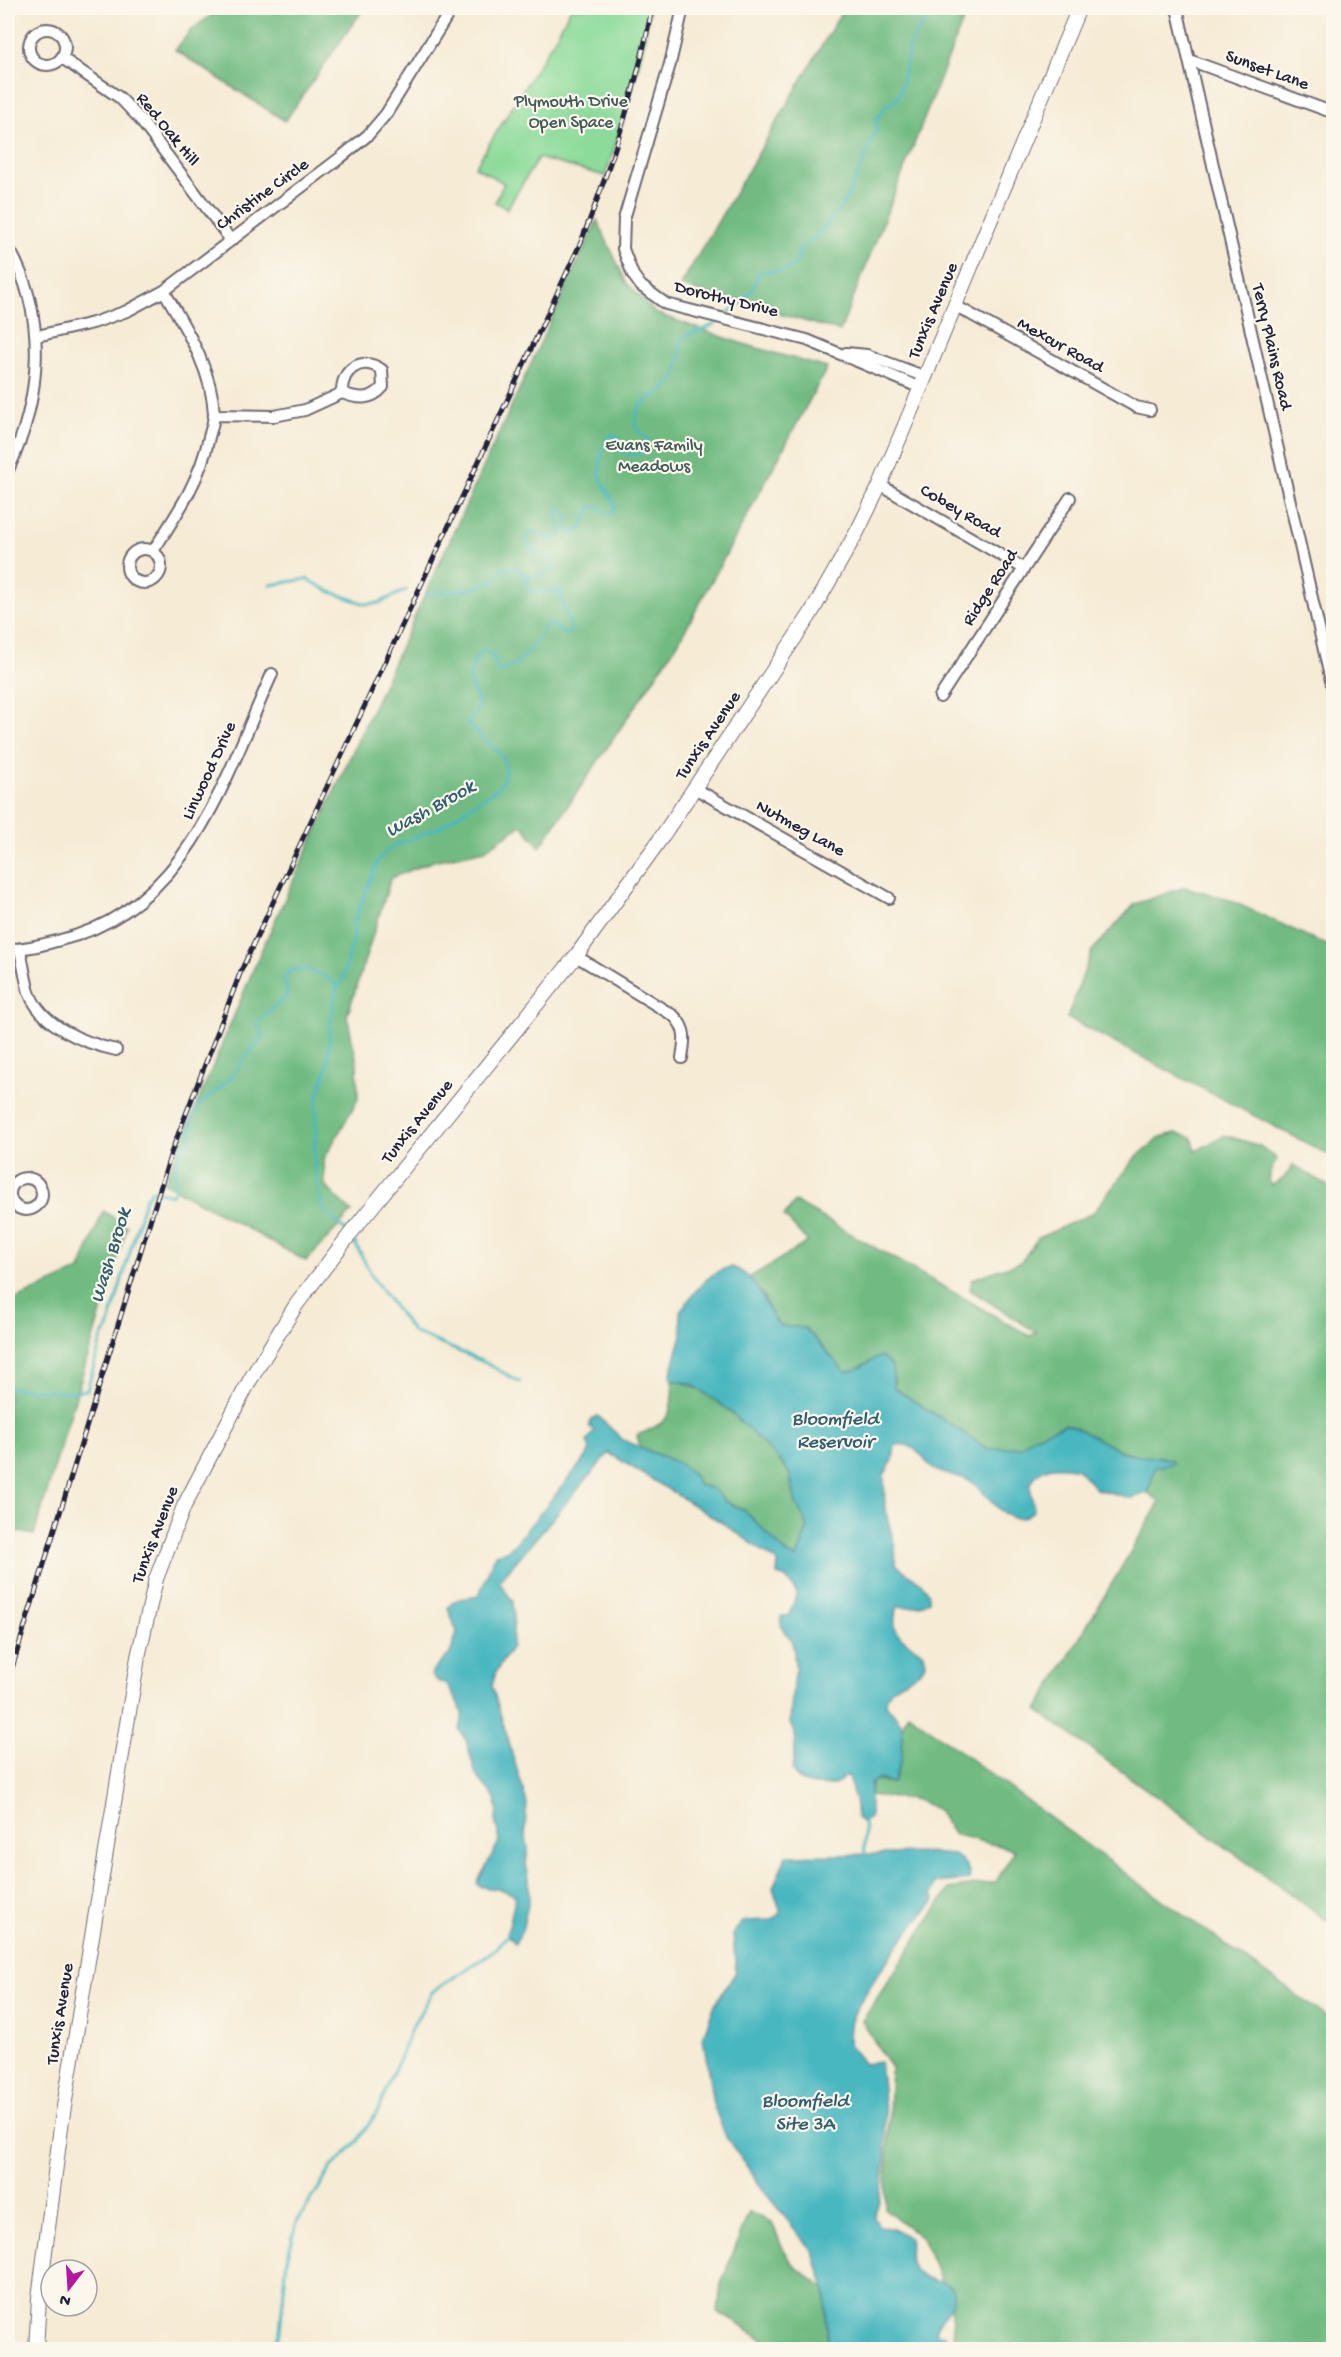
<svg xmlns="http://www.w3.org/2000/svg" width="1341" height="2357" viewBox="0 0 1341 2357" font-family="'Gochi Hand',sans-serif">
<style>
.green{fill:#8cdb9a;stroke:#577e6a;stroke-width:1.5}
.forest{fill:#71bb82;stroke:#4a6e5e;stroke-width:1.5}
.water{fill:#48b7c0;stroke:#356c7e;stroke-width:1.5}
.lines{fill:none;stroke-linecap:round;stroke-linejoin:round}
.stream{stroke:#48b7c0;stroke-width:3}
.street-casing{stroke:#6c6871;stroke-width:14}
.secondary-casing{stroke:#6c6871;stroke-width:16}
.street{stroke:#fff;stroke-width:10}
.secondary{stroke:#fff;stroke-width:14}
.rail-casing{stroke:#22223b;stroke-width:5}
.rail{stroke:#fbf7ec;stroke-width:3;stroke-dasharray:9;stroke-linecap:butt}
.labels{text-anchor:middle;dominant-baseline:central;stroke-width:4.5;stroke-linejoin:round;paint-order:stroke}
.street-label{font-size:18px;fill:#22223b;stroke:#fbf7ec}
.park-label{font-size:18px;fill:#425a58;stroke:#fbf7ec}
.water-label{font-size:20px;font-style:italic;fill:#315e70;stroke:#fbf7ec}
</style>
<rect width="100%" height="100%" fill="#fbf7ec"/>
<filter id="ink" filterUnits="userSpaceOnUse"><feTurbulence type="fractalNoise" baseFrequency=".0167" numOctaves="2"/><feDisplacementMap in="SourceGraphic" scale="12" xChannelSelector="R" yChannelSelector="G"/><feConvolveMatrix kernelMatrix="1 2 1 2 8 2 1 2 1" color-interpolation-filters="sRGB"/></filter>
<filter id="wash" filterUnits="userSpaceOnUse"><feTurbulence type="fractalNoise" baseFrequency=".008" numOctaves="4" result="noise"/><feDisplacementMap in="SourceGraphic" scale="24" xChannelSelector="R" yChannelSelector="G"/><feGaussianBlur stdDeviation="1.35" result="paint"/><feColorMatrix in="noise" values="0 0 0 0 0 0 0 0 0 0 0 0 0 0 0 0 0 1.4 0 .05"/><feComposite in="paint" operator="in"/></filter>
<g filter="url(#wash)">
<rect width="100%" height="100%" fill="#f6ebd5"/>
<!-- green -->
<path class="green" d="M571,8h79c-8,58 -26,112 -45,168l-67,-18 -31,51 -12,-7 9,-19 -29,-16 80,-129z"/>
<!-- forest -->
<path class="forest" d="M222,8h142l-79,113 -110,-71 17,-21z
M844,8h124l-128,323 -160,-45z
M597,220l29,62 29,31 85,30 87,25 -149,275 -138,204 -18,-22 -37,25 -52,11 -42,17 -44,138 10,46 1,37 -34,60 1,27 27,26 -46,49 -142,-78 97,-232z
M1185,887l40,11 108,50v209l-266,-139 25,-67 43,-47z
M1176,1133l16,4 4,14 29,-16 35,11 17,13c-5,9 -10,17 -6,27l12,-7 10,-14 40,24v736l-296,-215 123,-208 -12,-9 7,-26 7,-2 1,-8h-23l-16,-5 -59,-28 -32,13 -13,10 -32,2 -94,-61v-10l-31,-13 -10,7h-8l-40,-44 -25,-2 -7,-8 -10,-23 -16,-16 61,-37 -24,-26 11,-14 235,134 6,-4 -66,-42 2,-11 49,-17 17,-24 55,-25 42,-55 26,-21z
M103,1211l24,15 -93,309 -26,-6v-226l72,-33z
M673,1380c38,5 94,64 117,94l2,15 16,37 -11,33 -11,-6 -42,-43 -18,-8 -13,-13 -14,-4 -7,-12 -14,-10 -38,-16 -3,-12c35,-13 34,-20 36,-55z
M908,1713l221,163 204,145v328h-377l-5,-45 -29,-66 -37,-29 6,-141 -29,-47 87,-132 47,-7 19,-32 -62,-16 -15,-24 -20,-10 -48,-5 2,-15 21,3c12,-25 3,-48 15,-70z
M749,2212l23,10c12,35 21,47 53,66l3,61h-49l-61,-37 3,-28z"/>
<!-- water -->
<path class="water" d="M732,1267c28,10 31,40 48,59l25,2 40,44c13,0 23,-11 36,-16l11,10 2,22 94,61 32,-2 13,-10 32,-13c22,7 39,20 60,29 16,6 31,1 47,7l1,4 -18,3 -7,26 -17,5 -35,-9 -18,-20c-21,-4 -40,-5 -48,17l4,24c-27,27 -44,-19 -66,-30 -11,-5 -26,-4 -36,-12 -11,-11 -18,-27 -37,-23l-2,15 -9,15 1,34 10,38 1,17c10,11 36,20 33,37 -12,7 -19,6 -31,5 -11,27 6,35 25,47l2,10c-6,19 -38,16 -39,41l16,20v33l-9,26 -15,-4 -8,4v35l-7,4 -6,-4 -2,-19 -8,-24 -12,10c-17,1 -33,2 -43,-14l4,-32 -6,-17 4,-50 2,-3c-3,-10 0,-22 -6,-30 -6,-9 -11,-11 -8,-23h7l8,-23 -11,-15 -9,-3 1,-13 -54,-38 -115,-71 -110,128 14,21 1,16 -2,28 -16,26 -4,14 35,117 -2,27 3,20 -2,14 3,15v21l-7,31 -7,12 -8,-9 9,-38c-14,-9 -23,-6 -37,-10l-2,-3 23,-43 -5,-19 3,-9 -3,-14 -19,-23 -10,-35 -7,-10c10,-19 -5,-30 -13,-47l-7,-1 -7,-6v-5l18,-17 7,-22 -9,-24c7,-12 18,-9 31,-12 5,-15 11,-27 16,-42l11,-3 8,-6 73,-89 3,-7 -3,-7 7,-11 -5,-5 3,-7 6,-3 25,24 55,23 14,10 7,12 14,4 13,13 18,8 42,43 11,6 11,-33 -12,-23 -6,-29 -7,-10 -53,-53 -38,-27 -19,-4 -3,-3 12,-42 -2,-24c14,-17 28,-41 52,-44z
M928,1853l27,2c8,7 17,13 14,25l-33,3 -5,11 4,6 -3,5c-16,11 -75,97 -81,116 -2,8 -2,16 -2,24l15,19 16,-2c6,47 11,111 -6,155l5,9 14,3 16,8c2,9 -1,16 1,24 7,23 27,15 42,27 7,24 -15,26 -17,45l10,2 2,5 -8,6v3h-111l-3,-61 -11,-35 -47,-58 -41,-58 -13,-33 -10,-67 12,-33 21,-32 -3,-39 11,-12 27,-1 8,-5 1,-5 -7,-22 13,-32z"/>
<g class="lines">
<!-- stream -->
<path class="stream" d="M726,315l25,-23 9,-20 21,-1 16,-7 2,-15 20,-14 29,-39 28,-64v-12l9,-13 11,-7 5,-10 8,-44 16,-24 5,-14
M270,585l37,-6 24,13 35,12 13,-1 27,-13
M426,595l45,-6 24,-9 8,-12 15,1 11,9
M337,986l-7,38 -2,39 -11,37 -3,60 5,36 6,16 22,20
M352,1237l22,43 39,52 71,30 36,20
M8,1388c26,0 54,7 79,2l15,-53 6,-9 37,-129 7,-9 20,5c6,-8 1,-15 3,-25 2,-12 9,-22 16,-32 -3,-39 19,-36 38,-59 13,-14 21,-30 35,-43l-6,-11 6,-10 22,-18 1,-9 -4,-8 7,-9 13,-2 12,3 11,5 11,9 5,-5 13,-47 -2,-9 25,-65 15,-14 47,-19 58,-39 6,-9 2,-10 -4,-13 -34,-32 9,-13 2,-9c-12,-20 -12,-34 4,-52l9,5 7,15c24,-1 35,-28 48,-46h7l6,8 7,2 5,-5 -11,-28 1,-11c-11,3 -20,1 -31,2l-5,-9 4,-7 15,-2 9,-6v-9l-24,-10 -4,-11 6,-7 22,8 8,-5 -6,-20 5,-4 7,6v10l4,6 9,-2 9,-22 9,-1 7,6 6,-1 4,-5 -16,-30 1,-20 6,-17 5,-6 6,3 4,14c13,7 23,3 26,-11l-13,-13c1,-37 27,-25 40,-50 6,-11 5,-27 7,-39 11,-7 26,-8 37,-17
M864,1819l1,38
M272,2350l8,-19 7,-72 10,-37 35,-55 26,-26 20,-31 33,-81 21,-37 63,-42 15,-18"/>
</g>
</g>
<g filter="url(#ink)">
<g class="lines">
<defs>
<path id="street" d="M683,8l-13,56 -46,155 -1,30 10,26 8,11 25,18 141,36 114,48
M1177,8l157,686
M29 47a18 18 0 1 1 36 0a18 18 0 1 1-36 0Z
M62,58l58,40 19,20 91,121
M1189,60l145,53
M8,247c41,70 33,153 0,223
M956,306l180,101 14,3
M37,336l56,-13 34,-12 37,-20 176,-133 28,-23 18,-21 66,-106
M846,353l21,2 59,22
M214,415l60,1 31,-6 37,-17c16,6 29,8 41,-6l-1,-17c-21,-15 -41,0 -40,23
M880,485l143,83
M127 566a17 17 0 1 1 34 0a17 17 0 1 1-34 0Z
M153,551c24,-37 47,-70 56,-114 2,-7 5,-16 5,-23 -2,-45 -28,-85 -50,-123
M940,697l130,-199
M696,789l193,109
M8,949c16,1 33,-4 49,-8 131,-31 166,-159 215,-267
M20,950c3,13 5,28 9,42 12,34 55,51 87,58
M576,956l98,60c13,13 11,24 8,42
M10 1194a16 16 0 1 1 32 0a16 16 0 1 1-32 0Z"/>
<path id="secondary" d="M36,2350l3,-52 23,-179 76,-462 18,-78 28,-73 66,-126 46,-75 58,-76 222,-273 83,-115 151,-226 48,-85 22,-45 199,-477"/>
</defs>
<!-- street casing -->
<use href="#street" class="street-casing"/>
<!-- secondary casing -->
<use href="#secondary" class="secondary-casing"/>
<!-- street -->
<use href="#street" class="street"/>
<!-- secondary -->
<use href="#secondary" class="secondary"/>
<defs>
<path id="rail" d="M8,1681l163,-528 70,-182 340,-729c30,-76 56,-154 71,-234"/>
</defs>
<!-- rail casing -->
<use href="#rail" class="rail-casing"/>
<!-- rail -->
<use href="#rail" class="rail"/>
</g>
</g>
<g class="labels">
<!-- street labels -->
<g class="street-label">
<text transform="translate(1267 71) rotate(20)">Sunset Lane</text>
<text transform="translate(167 130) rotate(51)">Red Oak Hill</text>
<text transform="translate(263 195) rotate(-36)">Christine Circle</text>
<text transform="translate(726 300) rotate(14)">Dorothy Drive</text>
<text transform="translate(934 311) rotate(-67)">Tunxis Avenue</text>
<text transform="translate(1060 346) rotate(29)">Mexcur Road</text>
<text transform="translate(1271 347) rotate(77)">Terry Plains Road</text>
<text transform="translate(960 512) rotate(30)">Cobey Road</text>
<text transform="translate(991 588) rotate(-57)">Ridge Road</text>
<text transform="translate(709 736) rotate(-56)">Tunxis Avenue</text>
<text transform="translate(210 771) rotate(-65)">Linwood Drive</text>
<text transform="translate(800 829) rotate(29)">Nutmeg Lane</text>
<text transform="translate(418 1122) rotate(-51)">Tunxis Avenue</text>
<text transform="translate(156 1535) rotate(-69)">Tunxis Avenue</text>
<text transform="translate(61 2014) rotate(-81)">Tunxis Avenue</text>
</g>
<!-- park labels -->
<g class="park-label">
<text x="571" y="102">Plymouth Drive<tspan x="571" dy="21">Open Space</tspan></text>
<text x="654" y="446">Evans Family<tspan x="654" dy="21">Meadows</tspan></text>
</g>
<!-- water labels -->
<g class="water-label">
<text transform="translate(431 810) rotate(-29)">Wash Brook</text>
<text transform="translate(112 1256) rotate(-73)">Wash Brook</text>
<text x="835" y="1420">Bloomfield<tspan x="835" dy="23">Reservoir</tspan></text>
<text x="805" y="2102">Bloomfield<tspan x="805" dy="23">Site 3A</tspan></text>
</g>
</g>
<!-- margin -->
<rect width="1341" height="2357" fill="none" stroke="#fbf7ec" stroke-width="30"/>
<!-- north arrow -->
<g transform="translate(69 2288) rotate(197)"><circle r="28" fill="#fbf7ec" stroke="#a4a2a5" stroke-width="1.5"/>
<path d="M0-4.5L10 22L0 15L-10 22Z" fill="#b5179e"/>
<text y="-9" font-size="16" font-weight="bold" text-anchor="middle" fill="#22223b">N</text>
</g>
</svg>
